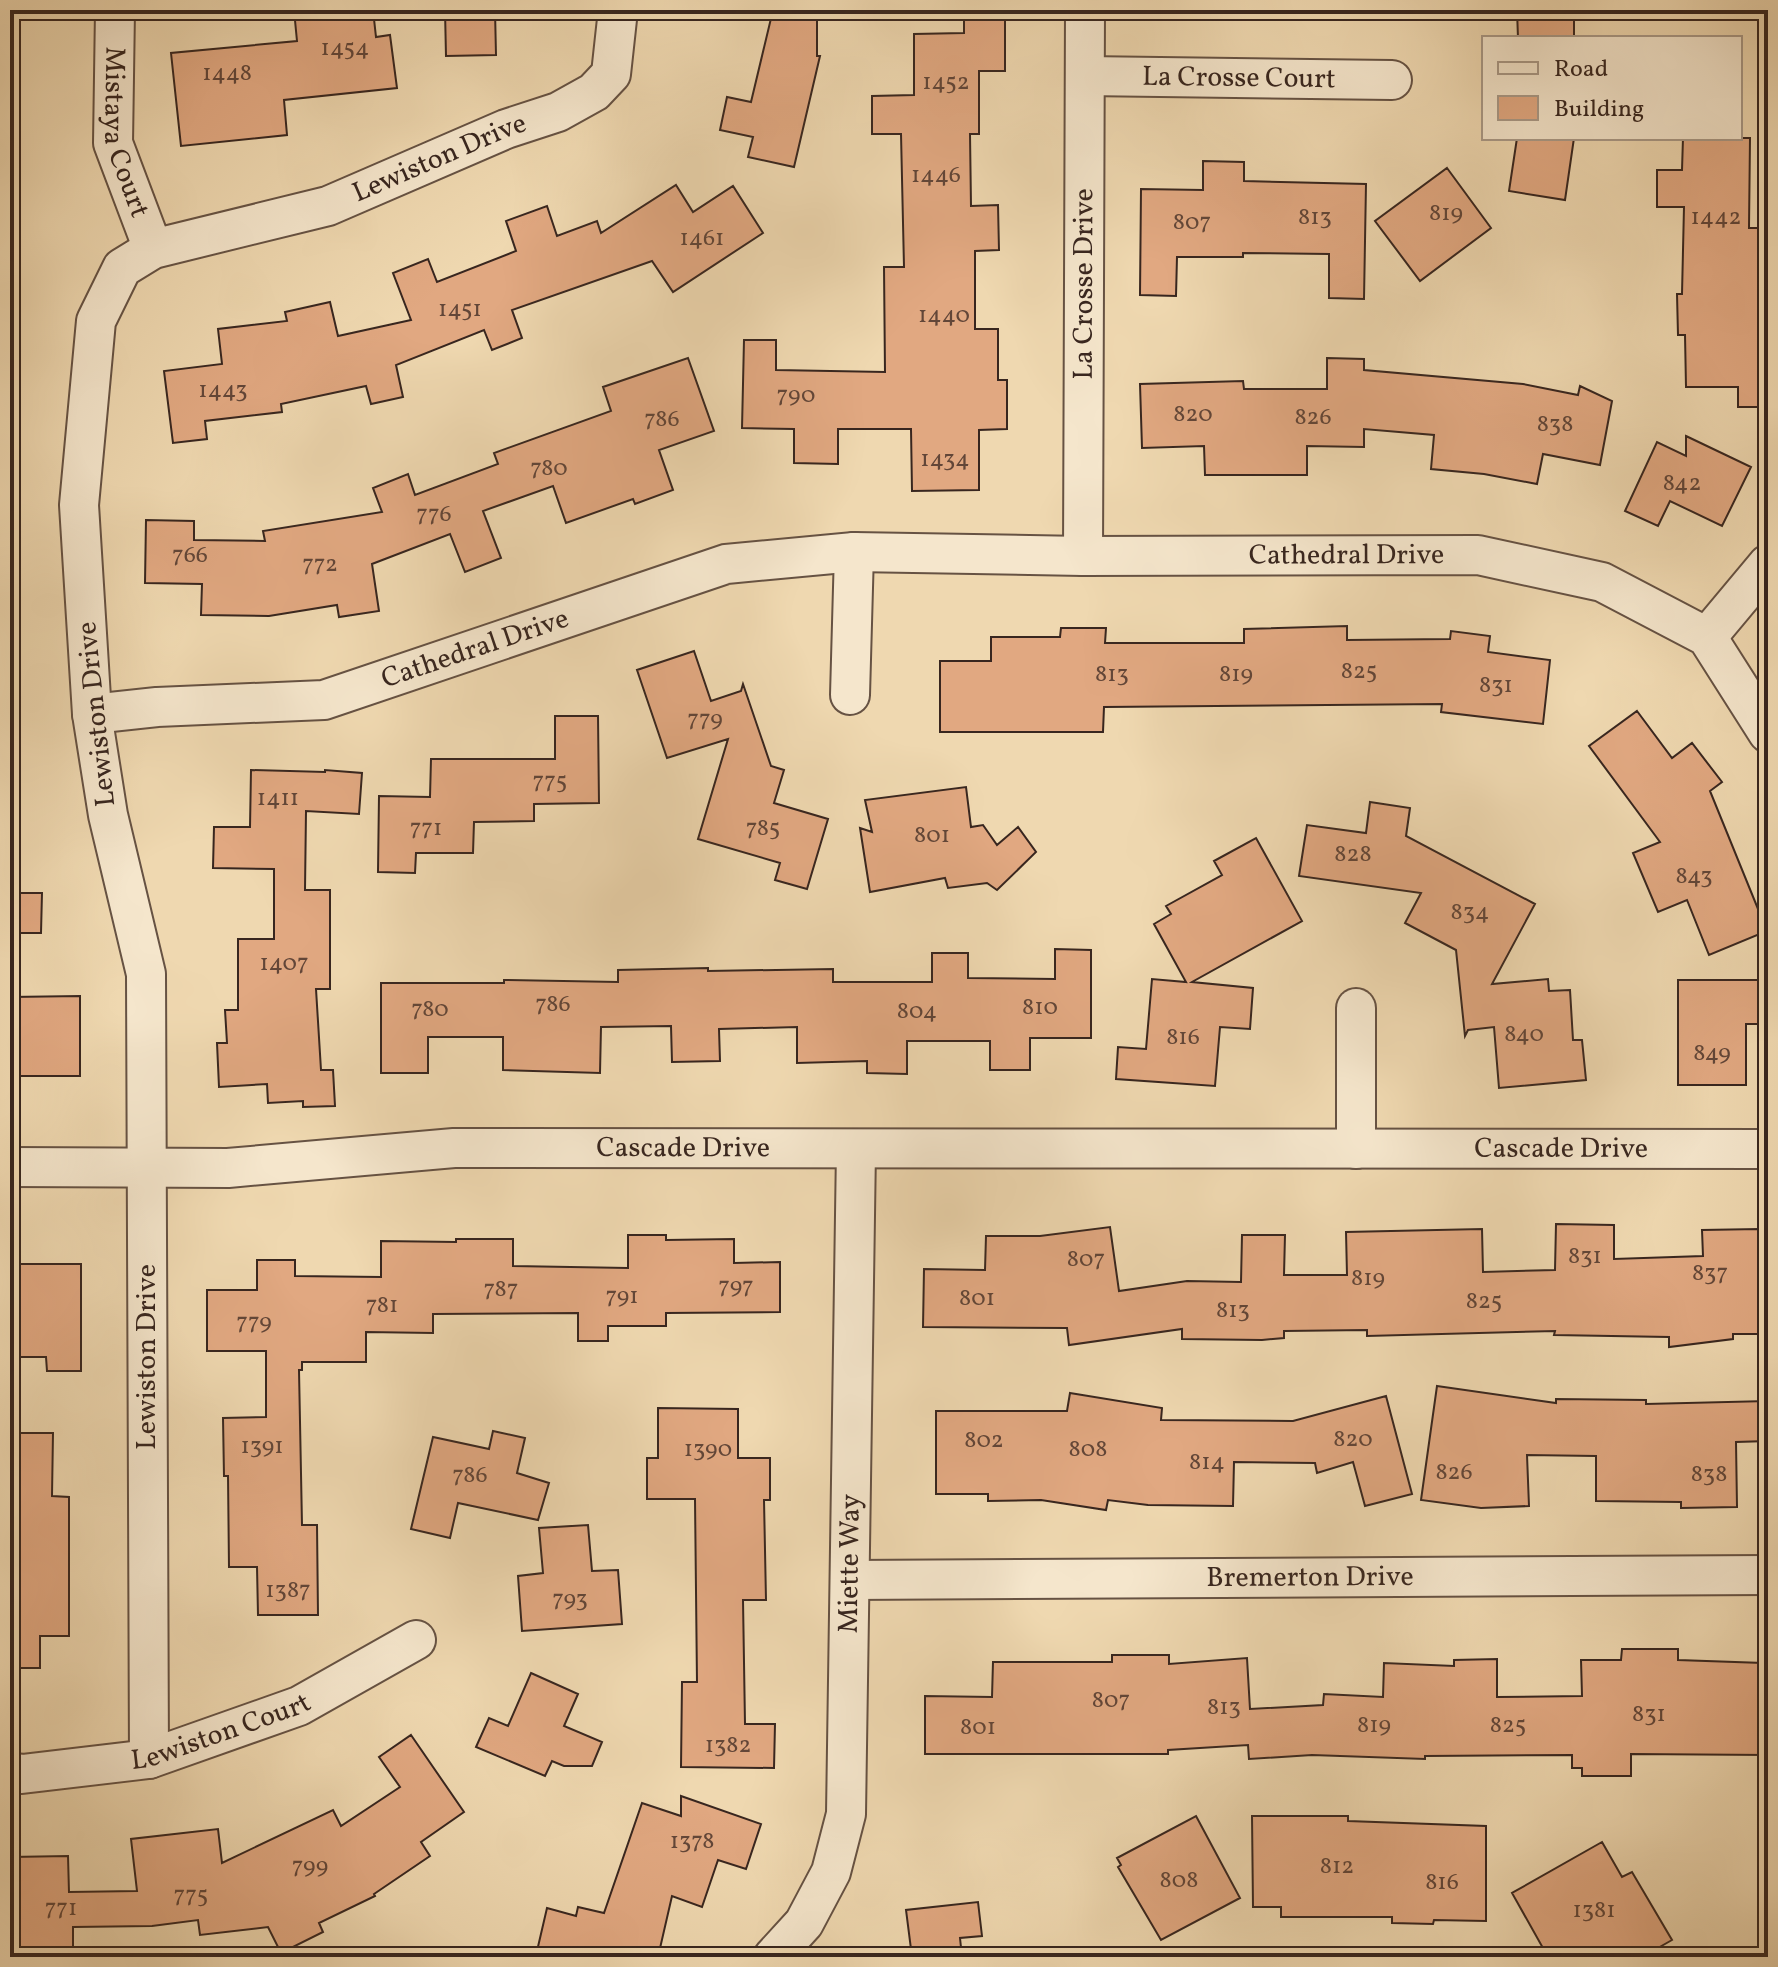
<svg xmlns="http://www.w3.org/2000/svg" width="1778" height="1967" viewBox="0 0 1778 1967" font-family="Vollkorn,serif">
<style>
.building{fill:#e1a881;stroke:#38261f;stroke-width:2}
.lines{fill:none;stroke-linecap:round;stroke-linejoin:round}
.street-casing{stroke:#665243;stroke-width:42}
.street{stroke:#f5e6cc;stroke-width:38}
.labels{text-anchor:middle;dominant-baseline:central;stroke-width:6;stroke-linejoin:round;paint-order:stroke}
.number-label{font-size:24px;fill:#624638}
.street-label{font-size:28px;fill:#38261f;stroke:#f5e6cc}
</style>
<rect width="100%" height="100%" fill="#efd8b0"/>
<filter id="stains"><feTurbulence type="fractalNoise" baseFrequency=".0025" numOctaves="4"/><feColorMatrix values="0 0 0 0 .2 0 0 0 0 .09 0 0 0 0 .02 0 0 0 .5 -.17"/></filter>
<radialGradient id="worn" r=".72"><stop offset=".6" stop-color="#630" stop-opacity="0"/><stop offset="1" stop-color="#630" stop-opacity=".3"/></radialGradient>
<!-- building -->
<path class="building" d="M294,10h79l3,27 14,-2 7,53 -113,12 3,35 -106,11 -10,-93 126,-12z
M445,10h50l1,45 -50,1z
M773,10h44v46h3l-26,111 -46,-10 5,-20 -33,-7 7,-33 24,5z
M964,10h41v61h-26v63h-9l1,72 27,-1 1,45 -24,1v78h23v51h9v49l-28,1v60l-67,1 -1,-62h-73v35l-44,-1v-34l-52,-1 2,-88h32v30l109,2 -1,-105h20l-3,-133h-29v-38l42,-1v-61l50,-1z
M1517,10h57v28h-56z
M1517,138h57l-9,62 -56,-9z
M1683,138h67l-1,90h19v179h-30v-20h-52l-1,-52h-7l-1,-41h5l2,-87h-27v-37h25z
M1203,161l41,1v19l122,3 -2,115 -35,-1v-44l-86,-1v4h-66l-1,39 -36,-1 1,-106 62,1z
M1447,168l44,60 -71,53 -45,-60z
M676,185l17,27 40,-26 30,47 -90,59 -21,-31 -140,49 10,28 -30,12 -8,-20 -88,35 7,32 -32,7 -5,-18 -85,18 1,8 -77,9 2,18 -34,4 -9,-72 58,-7 -4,-35 69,-8 -2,-9 45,-10 8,34 73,-16 -18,-47 35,-14 9,23 79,-31 -10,-30 41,-15 10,30 40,-15 4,12z
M688,358l26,73 -55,19 14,40 -38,14 -2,-5 -67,24 -13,-37 -70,25 18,47 -36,14 -15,-38 -78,30 7,47 -40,6 -2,-12 -68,11 -68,-1 1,-31 -57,-1 1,-63 48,1v19l71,1 -2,-10 119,-19 -9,-24 35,-14 7,21 83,-31 -4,-11 117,-42 -8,-24z
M1327,358l37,1v11l159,14 55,11 2,-9 32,15 -12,64 -57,-11 -6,30 -53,-10 -53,-5 3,-34 -70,-6v18l-57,-1v29h-102l-1,-29 -62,2 -2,-64 103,-3 1,8h83z
M1686,436l65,31 -29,59 -52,-25 -12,25 -33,-15 32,-69 29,14z
M1347,626v14l103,-1 1,-8 39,5 -2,16 62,8 -7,64 -102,-12 1,-8 -338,3 -1,25h-163v-71h51v-24h69l1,-9h45l-1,15h139v-14z
M694,651l17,50 30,-10 2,-7 28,82 13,4 -10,33 54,16 -21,70 -32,-9 5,-17 -82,-24 30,-100 -61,19 -30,-88z
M1637,711l35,47 20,-15 30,39 -12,9 57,140 -58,24 -22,-55 -29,12 -25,-59 27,-11 -71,-96z
M555,716h43l1,87 -65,1v17l-60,1 -1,31h-57l-1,20 -37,-1 1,-76 51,1 1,-38h124z
M251,770l74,2v-2l37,3 -3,41 -53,-3 -1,79h25v99h-14l5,81h12l2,36 -32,1v-6l-35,2 -1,-19 -48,3 -2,-44h10l-2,-33h13v-71h36v-70l-61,-1 1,-41h36z
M966,787l5,40 12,-2 14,20 21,-18 18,25 -39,38 -10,-7 -39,5 -3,-10 -75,14 -10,-64 12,4 -7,-32z
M1370,802l40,6 -4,28 129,68 -43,80 56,-5 1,12 21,-1 3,50h9l4,40 -87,8 -5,-61 -26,3 -3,6 -9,-86 -51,-27 16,-30 -122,-17 8,-51 59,8z
M1256,838l46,83 -110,61 61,6 -3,41 -30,-2 -5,59 -99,-7 2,-32 28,2 6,-70 34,3 -32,-58 17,-10 -5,-8 56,-31 -8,-14z
M10,893h32l-1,40h-31z
M1055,949l36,1v88h-61v32h-40v-29h-83v33l-40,-1v-12l-70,2v-36l-78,2 1,32 -48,1 -1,-36 -70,1 -1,46 -97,-3v-33h-75v36h-47v-90h123v-3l114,2v-12l90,-2v3l125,-2v13h99v-29h36v25l87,1z
M1678,980h90v44h-22v61h-68z
M80,996v80h-70v-79z
M1556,1224l58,1v34l89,-3 -1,-26 57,-1 2,105h-28v5l-64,8v-10l-115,-2 1,-4 -188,5v-6l-83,1v7l-22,2 -80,-1v-10l-113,16 -2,-17 -144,-1 1,-58 61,1 1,-34h54l70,-9 9,64 68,-10 54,1 1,-47h43l-1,40h63l-1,-43 136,-3 1,43 72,-2z
M628,1235h38v5l68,-1v24l46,-1v50l-114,1v13h-58v15h-30v-28l-145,1v19l-67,-1v30h-64v8h-3l3,155h15l1,90h-60l-1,-48h-28l-1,-91h-4l-1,-58 43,-1v-66h-59v-61h50v-30h38v16l86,1v-36l75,1v-3h57v27l115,2z
M10,1264h71v107h-34l-1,-14h-36z
M1437,1386l119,17v-4l90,1v4l122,-3v40l-32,1 1,65 -56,1v-6l-85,-1v-45l-69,-1 2,51 -48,2 -60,-8z
M1070,1393l92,15 -1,12 132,1 93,-25 26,98 -47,12 -12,-44 -36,11 -2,-10 -81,-1 -1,44 -85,-1 -40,-5 -2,10 -65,-10 -53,1v-7h-52v-83h131z
M658,1408l80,1v49h32v42h-6l2,100h-23l2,124h30l-1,44 -93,-1 1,-85h15l-2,-183h-48v-41h11z
M493,1431l32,7 -8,35 32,10 -11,37 -80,-17 -8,35 -39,-9 22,-92 56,12z
M10,1433h43l-1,63 17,1v139h-29v32h-30z
M588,1525l4,46 26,-1 4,54 -100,7 -4,-55 25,-3 -4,-45z
M1622,1649h56v11l85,3 -1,34h6v58l-137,-1v22h-49v-8h-10v-13l-147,1v3l-113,-4 -63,4 -1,-14 -80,5v4h-243v-58l67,1 1,-35h119v-7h57v9l78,-6 3,51 73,-4 1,-11 59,3 1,-34 70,3v-6l43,-1v38l85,-1 -1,-36h40z
M531,1673l47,21 -14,32 38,16 -10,24h-28l-12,-5 -7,15 -69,-29 13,-29 19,8z
M411,1735l53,77 -43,30 9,14 -56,38 1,2 -56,27 4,9 -42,21 -13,-26 -68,8 -2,-15 -46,6 -79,1v30h-62l-1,-100 58,-1 1,36 68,-1 -6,-52 87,-10 4,34 111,-53 8,16 59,-39 -21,-30z
M681,1796l80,28 -15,45 -28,-9 -16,47 -30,-11 -14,61h-95l-26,-6 10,-43 29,8 2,-9 26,6 38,-110 39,13z
M1196,1816l44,82 -79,42 -43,-73 3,-2 -4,-7z
M1252,1816h96v5l138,5v95l-52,-1 -1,4 -41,-1v-6h-111v-10h-28z
M1602,1842l20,35 10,-5 40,68 -30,17h-94l-36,-64z
M978,1902l4,34 -22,2 2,19h-50l-6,-47z"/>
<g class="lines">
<defs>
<g id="street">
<path id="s1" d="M115,10l-2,133 40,106"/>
<path id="s2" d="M1085,76l307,4"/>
<path id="s3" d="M1083,556l2,-546"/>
<path d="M1707,637l61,-73"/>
<path d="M850,695l4,-143"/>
<path id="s4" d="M92,714l65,-7 167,-7 402,-136 128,-12 229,4 395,-1 124,27 105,55 61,96"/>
<path d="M1356,1008v141"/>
<path id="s5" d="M10,1167l218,1 226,-20 1314,1"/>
<path id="s6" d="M850,1580l918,-5"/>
<path id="s7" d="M149,1759l-3,-785 -38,-159 -16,-101 -13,-209 17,-184 26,-53 31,-19 175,-43 178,-77 52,-17 36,-20 17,-18 7,-64"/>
<path id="s8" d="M10,1772l12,2 127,-15 150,-53 117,-66"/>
<path id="s9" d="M773,1957l31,-34 27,-51 15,-58 10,-665"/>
</g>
</defs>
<!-- street casing -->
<use href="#street" class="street-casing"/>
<!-- street -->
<use href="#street" class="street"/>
</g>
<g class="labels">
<!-- number labels -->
<g class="number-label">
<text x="345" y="49">1454</text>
<text x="227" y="74">1448</text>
<text x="946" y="83">1452</text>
<text x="936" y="176">1446</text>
<text x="1446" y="214">819</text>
<text x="1315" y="218">813</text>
<text x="1716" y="218">1442</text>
<text x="1192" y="223">807</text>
<text x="702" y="239">1461</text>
<text x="460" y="310">1451</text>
<text x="944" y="316">1440</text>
<text x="223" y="391">1443</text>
<text x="796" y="396">790</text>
<text x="1193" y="415">820</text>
<text x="1313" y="418">826</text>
<text x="662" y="420">786</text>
<text x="1555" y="425">838</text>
<text x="945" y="460">1434</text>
<text x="549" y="469">780</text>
<text x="1682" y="484">842</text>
<text x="434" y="515">776</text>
<text x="190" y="556">766</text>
<text x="320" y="565">772</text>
<text x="1359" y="672">825</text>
<text x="1112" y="675">813</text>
<text x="1236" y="675">819</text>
<text x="1496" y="686">831</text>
<text x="705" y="720">779</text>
<text x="550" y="782">775</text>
<text x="278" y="799">1411</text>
<text x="426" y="829">771</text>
<text x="763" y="829">785</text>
<text x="932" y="836">801</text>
<text x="1353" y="855">828</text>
<text x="1694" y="877">843</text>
<text x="1470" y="913">834</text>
<text x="284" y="964">1407</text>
<text x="553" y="1005">786</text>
<text x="1040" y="1008">810</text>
<text x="430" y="1010">780</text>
<text x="917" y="1012">804</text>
<text x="1524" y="1035">840</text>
<text x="1183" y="1038">816</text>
<text x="1712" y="1054">849</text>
<text x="1585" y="1257">831</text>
<text x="1086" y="1260">807</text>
<text x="1710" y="1274">837</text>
<text x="1368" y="1279">819</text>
<text x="736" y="1287">797</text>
<text x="501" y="1290">787</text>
<text x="622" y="1297">791</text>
<text x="977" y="1299">801</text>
<text x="1484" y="1302">825</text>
<text x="382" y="1306">781</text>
<text x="1233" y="1311">813</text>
<text x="254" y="1323">779</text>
<text x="1353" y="1440">820</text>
<text x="984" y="1441">802</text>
<text x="262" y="1447">1391</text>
<text x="708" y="1450">1390</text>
<text x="1088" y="1450">808</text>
<text x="1207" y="1463">814</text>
<text x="1454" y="1473">826</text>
<text x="1709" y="1475">838</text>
<text x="470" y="1476">786</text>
<text x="288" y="1591">1387</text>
<text x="570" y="1600">793</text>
<text x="1111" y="1701">807</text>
<text x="1224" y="1708">813</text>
<text x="1649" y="1715">831</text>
<text x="1374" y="1726">819</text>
<text x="1508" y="1726">825</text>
<text x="978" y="1728">801</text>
<text x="728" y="1746">1382</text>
<text x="692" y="1842">1378</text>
<text x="310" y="1867">799</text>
<text x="1337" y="1867">812</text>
<text x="1179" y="1881">808</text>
<text x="1442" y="1883">816</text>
<text x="191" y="1896">775</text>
<text x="61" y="1909">771</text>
<text x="1594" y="1911">1381</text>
</g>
<!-- street labels -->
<g class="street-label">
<text stroke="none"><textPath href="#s2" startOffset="154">La Crosse Court</textPath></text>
<text stroke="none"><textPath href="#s1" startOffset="124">Mistaya Court</textPath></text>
<text stroke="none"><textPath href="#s7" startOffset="1842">Lewiston Drive</textPath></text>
<text stroke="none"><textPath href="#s3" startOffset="272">La Crosse Drive</textPath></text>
<text stroke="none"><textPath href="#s4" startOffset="1278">Cathedral Drive</textPath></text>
<text stroke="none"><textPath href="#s4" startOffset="392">Cathedral Drive</textPath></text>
<text transform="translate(97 714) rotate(-96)">Lewiston Drive</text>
<text stroke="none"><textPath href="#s5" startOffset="674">Cascade Drive</textPath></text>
<text stroke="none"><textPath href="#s5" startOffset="1552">Cascade Drive</textPath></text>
<text transform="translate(147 1357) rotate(-90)">Lewiston Drive</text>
<text stroke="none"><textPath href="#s9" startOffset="414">Miette Way</textPath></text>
<text stroke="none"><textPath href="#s6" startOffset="460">Bremerton Drive</textPath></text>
<text stroke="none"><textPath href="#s8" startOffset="216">Lewiston Court</textPath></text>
</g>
</g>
<!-- margin -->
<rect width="1778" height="1967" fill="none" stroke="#efd8b0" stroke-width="40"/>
<rect x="12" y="12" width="1754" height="1943" fill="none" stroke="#38261f" stroke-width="4"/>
<rect x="20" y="20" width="1738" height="1927" fill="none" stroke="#38261f" stroke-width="2"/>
<!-- legend -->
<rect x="1482" y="36" width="260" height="104" fill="#f5e6cc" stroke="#a99987" stroke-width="2"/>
<rect x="1498" y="62" width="40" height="12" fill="#f5e6cc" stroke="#a99987" stroke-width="2"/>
<text x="1554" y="76" font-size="24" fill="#38261f">Road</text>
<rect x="1498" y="96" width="40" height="24" fill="#e1a881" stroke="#a99987" stroke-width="2"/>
<text x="1554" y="116" font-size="24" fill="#38261f">Building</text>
<rect width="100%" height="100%" filter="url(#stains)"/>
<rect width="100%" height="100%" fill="url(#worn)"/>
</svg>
